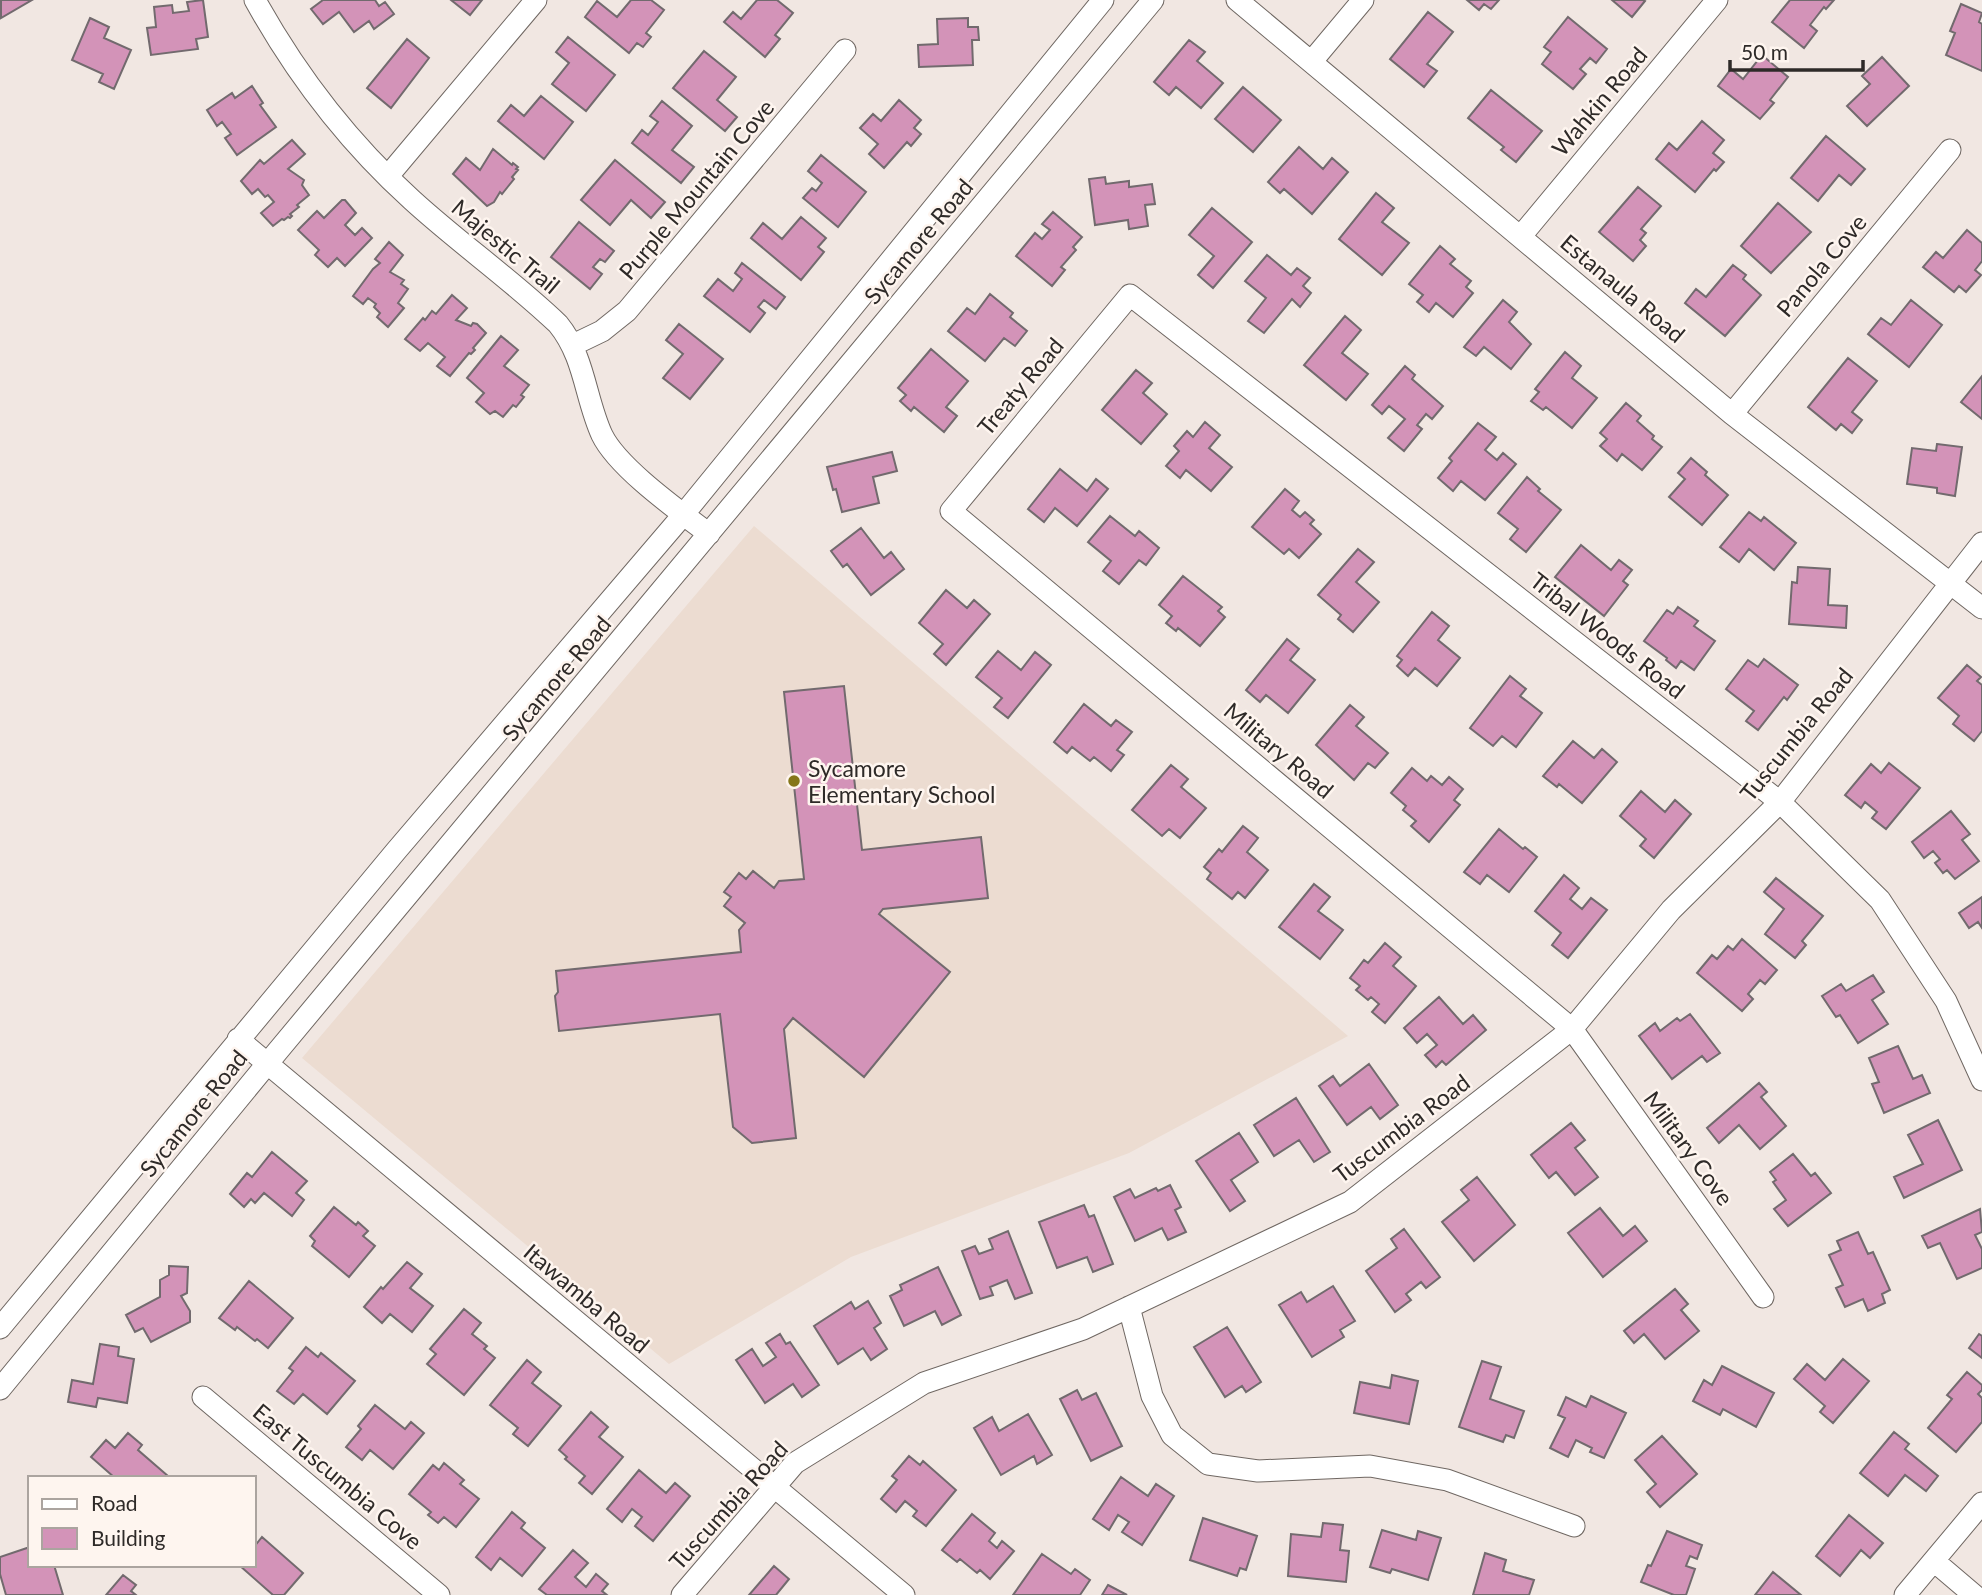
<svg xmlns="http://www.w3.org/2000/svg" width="1982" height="1595" viewBox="0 0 1982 1595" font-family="Lato,sans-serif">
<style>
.built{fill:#ecdcd1}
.building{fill:#d393b8;stroke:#726a6e;stroke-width:2}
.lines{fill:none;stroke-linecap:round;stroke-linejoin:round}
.minor-casing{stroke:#6f6762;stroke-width:23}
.minor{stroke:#fff;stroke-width:21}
.poi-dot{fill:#857619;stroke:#fef5ef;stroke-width:2.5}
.labels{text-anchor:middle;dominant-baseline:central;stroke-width:5;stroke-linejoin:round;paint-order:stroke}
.street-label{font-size:23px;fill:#2e2a28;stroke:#fef5ef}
.poi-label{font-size:23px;fill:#2e2a28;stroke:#fef5ef;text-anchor:start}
</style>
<rect width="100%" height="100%" fill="#f1e7e2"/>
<!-- built -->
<path class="built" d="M754,526l594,510 -219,117 -278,104 -182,107 -367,-306z"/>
<!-- building -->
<path class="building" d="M1,0h31l-31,18z
M203,0l5,37 -12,2 2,10 -47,6 -4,-27 9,-1 -2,-20 18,-2 1,8 16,-2 -2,-9z
M323,0h52l4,6 6,-4 9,12 -20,15 -5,-8 -15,11 -15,-20 -16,12 -12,-15z
M451,0h31l-12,15z
M631,0h20l13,10 -18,23 5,4 -8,10 -6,-4 -8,10 -44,-36 12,-16 20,16z
M757,0h20l16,13 -18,22 5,4 -15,18 -41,-35 9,-10 8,7z
M1467,0h32l-8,9 -7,-5 -5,6z
M1612,0h31l2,1 -13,16z
M1790,0h44l-8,9 -2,-2 -14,18 7,6 -13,17 -32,-26z
M1961,4l21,9 -3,9 3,2v47l-36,-16 9,-22 -5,-2z
M1428,12l25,20 -26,32 10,7 -13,16 -34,-28z
M1568,17l39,32 -11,14 -6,-5 -10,11 6,5 -13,15 -31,-25 9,-12 -7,-5z
M90,18l19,9 -5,11 27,12 -17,39 -15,-7 4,-8 -31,-14z
M968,18v9h10l1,13h-7l1,25 -54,2 -1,-22 20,-1 -1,-25z
M568,37l47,38 -29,36 -34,-27 17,-21 -13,-11z
M407,39l22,19 -38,50 -24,-20z
M1189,40l16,12 -8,9 26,22 -22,25 -25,-21 -7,8 -15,-13z
M704,51l32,26 -19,23 20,17 -12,14 -52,-43z
M1762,55l26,22 -18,23 4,3 -14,16 -42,-33 13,-17 12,10z
M1882,57l27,29 -42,40 -20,-20 23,-22 -8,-8z
M252,86l11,17 -3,2 16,22 -39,28 -12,-17 6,-4 -9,-12 -5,4 -10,-16 25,-17 3,5z
M1243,87l38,33 -28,32 -38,-33z
M1491,90l51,41 -26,31 -15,-12 3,-3 -36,-29z
M541,96l32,26 -29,37 -46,-38 13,-16 13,11z
M899,100l22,20 -7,8 7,6 -10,12 -4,-4 -23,26 -15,-14 9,-10 -18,-16 13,-14 8,7z
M662,101l30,25 -20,24 22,17 -13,16 -49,-40 10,-13 6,5 10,-13 -8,-6z
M1702,121l22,19 -11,13 11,9 -8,9 -2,-2 -19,23 -39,-33 13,-16 8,7z
M1826,136l39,33 -14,16 -12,-10 -21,26 -27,-23z
M292,140l13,14 -17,15 16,11 -2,5 7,10 -12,10 2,2 -9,7 2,2 -2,2 -2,-1 -4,3 -2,-1 -9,7 -12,-13 13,-11 -6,-7 -3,2 -7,-8 -6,5 -11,-13 19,-21 4,4z
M1299,147l24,22 9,-11 16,14 -36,42 -28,-25 -4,4 -12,-11z
M493,149l19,16 1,-2 5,4 -2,2 2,1 -6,7 2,2 -12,15 -2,-2 -6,10 -7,4 -34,-32 13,-16 14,12z
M821,155l45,37 -28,35 -35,-29 9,-10 4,3 6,-8 -14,-12z
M615,160l50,42 -14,16 -20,-18 -21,25 -29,-25z
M1105,177l1,7 23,-3v6l23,-3 3,20 -10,1 3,21 -19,3 -1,-9 -33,5 -6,-46z
M1638,187l23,19 -20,23 5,4 -6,7 6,6 -13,15 -34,-29z
M1376,193l18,15 -12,14 27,21 -27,32 -43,-36z
M342,200h3l11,13 -11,12 10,10 7,-7 10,10 -27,28 -8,-8 -9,9 -13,-12 4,-5 -21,-20 19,-19 7,7z
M1778,203l33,29 -40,41 -30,-27z
M1212,208l40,34 -39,46 -15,-13 16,-19 -25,-21z
M1053,212l29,25 -9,10 3,3 -15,17 4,3 -13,16 -36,-30 19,-23 7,6 8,-9 -8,-6z
M801,217l25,21 -8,9 6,5 -23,28 -50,-42 12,-15 19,16z
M579,222l35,29 -9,11 -5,-3 -7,8 9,7 -12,15 -39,-32z
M1967,230l15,13v18l-7,9 6,5 -15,17 -7,-6 -5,6 -31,-25 13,-15 7,6z
M389,242l14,13 -13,17 14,8 -3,4 7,5 -10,14 6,5 -16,19 -11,-10 3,-4 -6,-6 2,-3 -8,-6 -5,6 -10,-8 20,-27 7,-6 -5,-4z
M1440,246l15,13 -5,5 21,17 -5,6 7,6 -20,24 -17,-14 -7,9 -12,-10 6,-7 -14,-11z
M1267,255l24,20 6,-7 13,10 -7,8 8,7 -11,14 -8,-8 -28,34 -16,-12 18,-23 -21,-17z
M742,263l43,34 -9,12 -12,-9 -6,7 7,6 -15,19 -46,-36 14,-17 15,12 9,-12 -7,-6z
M1733,265l13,10 -3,4 18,16 -36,41 -40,-33 11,-14 10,8z
M990,294l23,19 -3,4 17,14 -12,15 -11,-8 -19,23 -37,-30 19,-23 8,6z
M452,295l15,13 -11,12 15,6 2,-3 4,1 9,9 -13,15 2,2 -4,4 -2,-1 -19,23 -13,-10 8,-9 -17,-14 -8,8 -15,-12 18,-21 2,2 7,-9 4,3z
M1503,300l14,12 -8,10 22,22 -20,25 -27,-22 -8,9 -12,-9z
M1911,300l31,25 -33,42 -41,-33 13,-16 10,7z
M1345,316l16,14 -19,23 26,21 -22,26 -42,-35z
M679,324l44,35 -33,40 -27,-21 20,-24 -17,-14z
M501,336l17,14 -14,16 25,19 -8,10 3,2 -8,10 -3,-2 -10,12 -8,-6 -5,3 -14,-12 8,-9 -17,-15z
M931,349l37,32 -22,26 11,9 -13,16 -30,-25 -3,4 -11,-10 6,-6 -8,-7z
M1565,352l16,14 -9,12 25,20 -25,30 -26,-21 -3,3 -12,-9 8,-9 -4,-3z
M1848,358l29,23 -25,31 10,8 -10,13 -11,-9 -5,6 -28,-23z
M1405,366l10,9 -3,4 31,27 -11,13 -6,-5 -9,11 5,4 -18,22 -16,-13 17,-19 -16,-13 -7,8 -10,-9z
M1136,370l16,13 -9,10 24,21 -26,30 -39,-34z
M1982,376v43l-21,-17z
M1626,403l15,13 -4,5 17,15 -2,3 10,8 -20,23 -20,-16 -5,7 -17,-15 7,-7 -7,-6z
M1205,422l15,13 -11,13 23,19 -21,24 -25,-21 -6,8 -14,-12 13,-15 -5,-5 13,-15 6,6z
M1478,423l18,14 -11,13 12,10 6,-7 13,11 -31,36 -24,-19 -8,10 -15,-13 14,-17 -3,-3z
M1937,444l25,3 -7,49 -18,-3v-5l-30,-4 5,-36 24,3z
M892,452l5,19 -24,6 6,26 -37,9 -6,-23 -3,1 -6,-23z
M1691,458l16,14 -2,3 23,20 -26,30 -33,-28 16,-18 -7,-6z
M1060,469l27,22 9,-12 12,10 -31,37 -22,-18 -11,14 -16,-13z
M1527,477l13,12 -2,2 23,19 -35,42 -16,-13 8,-10 -20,-16z
M1285,489l14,12 -7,9 8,7 5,-5 9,8 -4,4 11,10 -22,24 -10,-9 -5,5 -32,-27z
M1749,512l12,9 3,-4 32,26 -22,27 -25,-21 -10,13 -19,-15z
M1110,516l25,20 4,-5 20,17 -13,17 -7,-5 -20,24 -16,-13 8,-10 -23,-19z
M861,528l23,30 7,-6 13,17 -33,26 -24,-31 -4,3 -12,-16z
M1581,545l30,25 8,-10 13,10 -9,11 5,4 -24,31 -49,-39z
M1358,549l16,13 -18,20 23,20 -26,30 -15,-13 3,-4 -23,-20z
M1798,567l32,2 -2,36 19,1 -1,22 -57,-4 3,-42 5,1z
M1183,576l39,31 -4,4 7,6 -25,29 -22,-18 -2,3 -10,-8 6,-7 -13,-11z
M946,590l21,18 7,-8 16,14 -44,51 -12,-11 9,-10 -24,-21z
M1678,607l20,14 -4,5 21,15 -21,29 -13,-9 -5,7 -10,-8 1,-2 -23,-17 23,-31 6,4z
M1432,612l17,14 -11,14 22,18 -23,28 -22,-18 -7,8 -11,-10 5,-6 -5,-4z
M1287,639l12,10 -9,11 25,20 -27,33 -22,-18 -6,7 -14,-12z
M998,651l23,19 14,-18 16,13 -43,53 -14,-11 8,-9 -26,-21z
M1764,659l34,26 -11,15 -3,-3 -26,33 -12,-9 8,-10 -28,-22 22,-29 10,7z
M1967,665l14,12 -4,4 5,4v46l-8,10 -21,-17 6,-8 -21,-18z
M1510,676l16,13 -6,7 22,17 -26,34 -14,-11 -9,10 -23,-18z
M844,686l18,164 119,-13 7,61 -105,11 -4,5 71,58 -86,105 -71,-59 -9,11 12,109 -44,5 -19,-16 -13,-113 -161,17 -4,-35 3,-4 -2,-21 185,-19 -2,-22 6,-7 -21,-17 7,-9 -7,-5 15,-19 7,6 7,-8 21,17 5,-7 25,-2 -20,-187z
M1084,704l27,22 5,-6 16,12 -15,18 7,5 -13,16 -17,-14 -4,4 -18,-14 -5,6 -13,-11z
M1350,705l14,12 -8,9 32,27 -13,15 -7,-5 -14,17 -38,-35z
M1573,741l21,17 8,-9 15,13 -35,41 -23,-19 -2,3 -14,-11z
M1889,763l31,25 -34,41 -14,-11 5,-6 -12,-10 -4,6 -16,-13 26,-31 10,9z
M1171,765l17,14 -7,8 25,21 -26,30 -11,-9 -7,7 -30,-26z
M1412,768l15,13 4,-5 11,9 7,-8 14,12 -9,11 6,5 -31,37 -18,-16 5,-5 -13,-11 3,-4 -15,-13z
M1641,791l24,21 10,-12 16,14 -37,44 -14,-12 6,-7 -26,-23z
M1951,811l19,23 -8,6 17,21 -24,18 -8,-9 -4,3 -8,-10 5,-4 -7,-8 -9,7 -12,-16z
M1243,826l15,12 -11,14 21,18 -23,28 -7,-6 -6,7 -25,-20 4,-6 -7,-6 15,-18 3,3z
M1499,829l24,20 2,-2 12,10 -28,35 -22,-17 -7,9 -16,-12z
M1564,875l15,13 -9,11 12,10 9,-11 16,12 -39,48 -16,-13 9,-12 -26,-22z
M1776,878l47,38 -21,25 4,4 -11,13 -30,-24 19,-25 -20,-17z
M1314,884l16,13 -12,14 25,19 -23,29 -41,-32z
M1982,897v31l-4,-6 -9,6 -10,-15z
M1742,939l35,31 -12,14 -5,-4 -12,14 5,5 -11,12 -45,-38 15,-18 5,4 11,-13 5,4z
M1385,943l16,14 -8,9 23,20 -31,37 -13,-11 7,-8 -8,-7 -3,3 -12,-10 4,-4 -10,-8 14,-18 4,3z
M1873,975l11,17 -12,8 16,24 -30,19 -18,-28 -4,2 -14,-21 19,-12 5,7z
M1439,997l24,27 10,-9 13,15 -40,35 -4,-4 -6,6 -11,-12 12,-10 -10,-11 -10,9 -13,-15z
M1690,1014l30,39 -13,9 -5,-6 -30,23 -33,-43 16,-13 5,8 17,-13 3,3z
M1898,1046l15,33 9,-4 8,18 -46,20 -12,-29 7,-2 -10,-24z
M1369,1064l29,41 -18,14 -9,-12 -24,18 -28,-39 14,-10 7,10z
M1759,1083l8,9 -6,5 25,29 -26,23 -21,-24 -20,18 -12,-15z
M1296,1098l34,54 -16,10 -15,-22 -25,16 -20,-31z
M1938,1120l24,50 -58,28 -10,-21 29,-13 -15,-29z
M1571,1123l14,17 -10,8 23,29 -23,18 -19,-23 -7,6 -18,-23z
M1239,1133l19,29 -27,18 14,21 -15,10 -34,-50z
M272,1152l35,29 -11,12 8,7 -12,16 -28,-23 -9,10 -4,-4 -7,8 -14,-13 17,-21 5,4z
M1793,1154l18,22 4,-3 16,20 -43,33 -14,-17 12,-9 -13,-18 3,-2 -6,-8z
M1477,1177l38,48 -41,36 -32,-39 27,-22 -8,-10z
M1170,1185l11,22 -6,3 11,22 -18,8 -6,-12 -27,13 -21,-44 16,-8 5,9 21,-10 2,3z
M1084,1205l5,12 5,-2 19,49 -20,8 -6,-15 -30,11 -18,-46z
M334,1207l22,18 2,-3 10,9 -5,5 12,10 -26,31 -37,-31 3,-5 -5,-5z
M1600,1208l23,28 12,-10 12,15 -44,36 -35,-44z
M1980,1209l2,23 -7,3 7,14v19l-25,11 -17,-36 -12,5 -6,-12z
M1404,1229l36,48 -14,11 -5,-6 -15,12 5,6 -16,12 -29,-41 31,-23 -6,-9z
M1008,1231l24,62 -17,6 -8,-19 -17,7 3,8 -13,4 -18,-48 13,-5 4,8 14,-5 -4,-10z
M1858,1232l10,22 5,-2 17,38 -8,4 3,9 -17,8 -5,-12 -18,8 -9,-19 7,-3 -14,-30 12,-5 -4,-9z
M407,1262l15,12 -12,14 23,18 -21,26 -22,-18 -8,9 -18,-16 17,-20 2,2z
M169,1266l19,1 -1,26 -6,3 9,15v11l-39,20 -8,-14 -8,4 -9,-17 34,-18v-17l9,-5z
M938,1267l23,48 -19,10 -7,-14 -31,15 -14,-30 12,-6 -2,-5z
M249,1281l44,37 -25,30 -11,-9 -2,2 -18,-14 -2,3 -16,-12z
M1333,1286l22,35 -15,9 4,7 -32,20 -33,-52 22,-13 6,10z
M1675,1289l13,15 -7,6 18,21 -34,28 -21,-25 -10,9 -10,-12z
M868,1301l13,22 -7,5 13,21 -16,11 -8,-12 -25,16 -24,-38 37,-24 4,7z
M464,1309l17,14 -9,11 15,12 -3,3 11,9 -31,37 -37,-31 9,-10 -6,-5z
M1227,1327l34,55 -15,10 -4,-6 -17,11 -31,-50z
M780,1334l6,10 4,-2 29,43 -17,12 -9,-13 -28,19 -29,-43 16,-11 11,17 13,-9 -10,-14z
M1979,1334l3,2v22l-13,-10z
M100,1344l19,3 -1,9 16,3 -7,44 -29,-5 -2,9 -28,-5 4,-22 21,4z
M306,1347l12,10 3,-4 34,28 -28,33 -24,-20 -9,10 -17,-13 16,-20 -4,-3z
M1843,1359l26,22 -36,42 -13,-11 5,-6 -31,-27 13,-15 18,16z
M527,1360l14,12 -9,11 29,23 -33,40 -15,-12 5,-6 -28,-23z
M1482,1361l19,6 -11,32 34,12 -10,27 -8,-3 -3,7 -44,-15z
M1722,1366l52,27 -18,34 -33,-18 -3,6 -27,-14 11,-21 8,5z
M1967,1372l15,13v5l-4,4 4,4v24l-26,30 -28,-24 24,-29 -5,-4z
M1392,1375l26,6 -9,43 -55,-11 6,-31 30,6z
M1077,1390l5,10 14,-7 26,53 -31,15 -31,-62z
M1591,1396l35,17 -22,45 -14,-6 2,-4 -16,-8 -8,17 -18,-9 15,-30 -7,-3 8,-18 20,10z
M375,1405l30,24 6,-7 13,11 -31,36 -23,-19 -8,10 -16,-13 15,-18 -3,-3z
M591,1412l17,15 -9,10 24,20 -31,37 -13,-11 6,-7 -20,-17 2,-2 -8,-7z
M1028,1414l24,41 -15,9 -3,-8 -33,19 -27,-47 18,-11 7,14z
M1894,1432l15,12 -4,5 33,27 -12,15 -21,-16 -17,21 -28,-23z
M128,1433l14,12 -4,5 30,26 -2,2h-51l-24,-21 15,-17 9,8z
M1662,1436l35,38 -37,33 -13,-15 9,-8 -21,-24z
M909,1456l11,9 3,-4 33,29 -30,36 -13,-10 4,-5 -12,-10 -9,11 -15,-13 16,-19 -5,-4z
M444,1463l20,17 -4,4 19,15 -23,28 -12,-10 -6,6 -10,-8 3,-3 -22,-18 24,-29 6,5z
M639,1470l27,23 9,-10 15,13 -37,45 -18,-15 7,-9 -10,-8 -10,13 -15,-13z
M1121,1477l27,19 8,-12 18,12 -32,49 -20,-13 7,-10 -11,-7 -9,15 -16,-11z
M512,1512l13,11 -4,5 24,20 -23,28 -22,-18 -9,12 -15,-13z
M972,1514l23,19 -6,8 8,7 5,-7 12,10 -24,28 -10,-9 -3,3 -17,-14 -3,3 -15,-12z
M1849,1515l34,28 -13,15 -9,-8 -21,26 -24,-20z
M1203,1518l54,18 -11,34 -6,-2 -3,8 -47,-16z
M1323,1523l20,2 -3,25 9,1 -3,31 -58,-6 3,-42 30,3z
M1382,1530l34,10 2,-9 23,7 -13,42 -36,-11 -2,4 -20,-6z
M1667,1531l35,14 -5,14 -7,-3 -4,10 9,3 -9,26h-12l-33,-13 7,-17 3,1z
M262,1537l41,36 -19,22h-11l-34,-30h15v-18z
M30,1547v18h24l9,30h-57l-6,-21v-17z
M573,1550l15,13 -13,14 11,10 10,-13 12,10 -6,7 5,4h-60l-8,-6z
M1485,1553l21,7 -3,11 31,9 -5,15h-56z
M1042,1554l29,20 4,-5 15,11 -10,15h-67z
M774,1566l15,13 -13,16h-27z
M1773,1572l28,23h-46z
M123,1575l13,10 -5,6 5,4h-30z
M1108,1585l19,10h-25z"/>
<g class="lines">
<defs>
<path id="minor" d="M255,0c41,74 94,143 157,200 47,43 100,80 146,124 27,33 27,74 44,111 16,33 77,76 107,99
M1237,0l495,414 250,194
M1312,61l51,-61
M388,176l148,-176
M1521,236l196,-236
M573,345l29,-14 25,-20 218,-261
M1732,414l218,-264
M238,1039l666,556
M1763,1297l-191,-268 -621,-518 179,-216 650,507 100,98 66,101 36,79
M1129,1307l23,89 20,39 36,29 50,7 112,-5 77,14 127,46
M0,1328l396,-477 287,-336 420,-515
M0,1389l267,-325 886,-1064
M203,1397l236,198
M1934,1561l40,34
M682,1595l113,-132 129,-80 159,-54 267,-127 222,-173 99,-119 109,-108 202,-259
M1905,1595l77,-92"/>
</defs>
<!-- minor casing -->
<use href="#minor" class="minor-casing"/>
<!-- minor -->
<use href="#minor" class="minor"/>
</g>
<!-- markers -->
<circle class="poi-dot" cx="794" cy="781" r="7"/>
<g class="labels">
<!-- street labels -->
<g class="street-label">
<text transform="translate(1599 101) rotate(-50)">Wahkin Road</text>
<text transform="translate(696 189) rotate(-50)">Purple Mountain Cove</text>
<text transform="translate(918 241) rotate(-50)">Sycamore Road</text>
<text transform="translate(506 246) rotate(40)">Majestic Trail</text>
<text transform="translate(1821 265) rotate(-50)">Panola Cove</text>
<text transform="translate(1623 288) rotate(40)">Estanaula Road</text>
<text transform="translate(1020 386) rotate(-50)">Treaty Road</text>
<text transform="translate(1608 635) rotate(38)">Tribal Woods Road</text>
<text transform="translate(556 678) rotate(-50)">Sycamore Road</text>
<text transform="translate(1796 734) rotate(-51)">Tuscumbia Road</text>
<text transform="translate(1279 750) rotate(40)">Military Road</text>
<text transform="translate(193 1113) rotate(-51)">Sycamore Road</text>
<text transform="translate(1401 1128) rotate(-37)">Tuscumbia Road</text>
<text transform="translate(1689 1148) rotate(54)">Military Cove</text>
<text transform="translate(587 1298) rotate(40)">Itawamba Road</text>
<text transform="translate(338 1476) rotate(40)">East Tuscumbia Cove</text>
<text transform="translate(728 1505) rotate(-48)">Tuscumbia Road</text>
</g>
<!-- poi labels -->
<g class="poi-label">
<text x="808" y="768">Sycamore<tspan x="808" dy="26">Elementary School</tspan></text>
</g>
</g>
<!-- legend -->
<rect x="28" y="1476" width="228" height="91" fill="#fef5ef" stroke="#aba49f" stroke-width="2"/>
<rect x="42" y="1499" width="35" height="10" fill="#ffffff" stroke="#aba49f" stroke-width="2"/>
<text x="91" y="1511" font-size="21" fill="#2e2a28">Road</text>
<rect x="42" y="1528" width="35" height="21" fill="#d393b8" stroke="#aba49f" stroke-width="2"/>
<text x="91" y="1546" font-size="21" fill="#2e2a28">Building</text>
<!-- scale -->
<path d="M1730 60v10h133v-10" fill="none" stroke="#2e2a28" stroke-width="3.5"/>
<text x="1741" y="60" font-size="21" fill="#2e2a28" stroke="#fef5ef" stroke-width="5" paint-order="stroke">50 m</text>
</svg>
